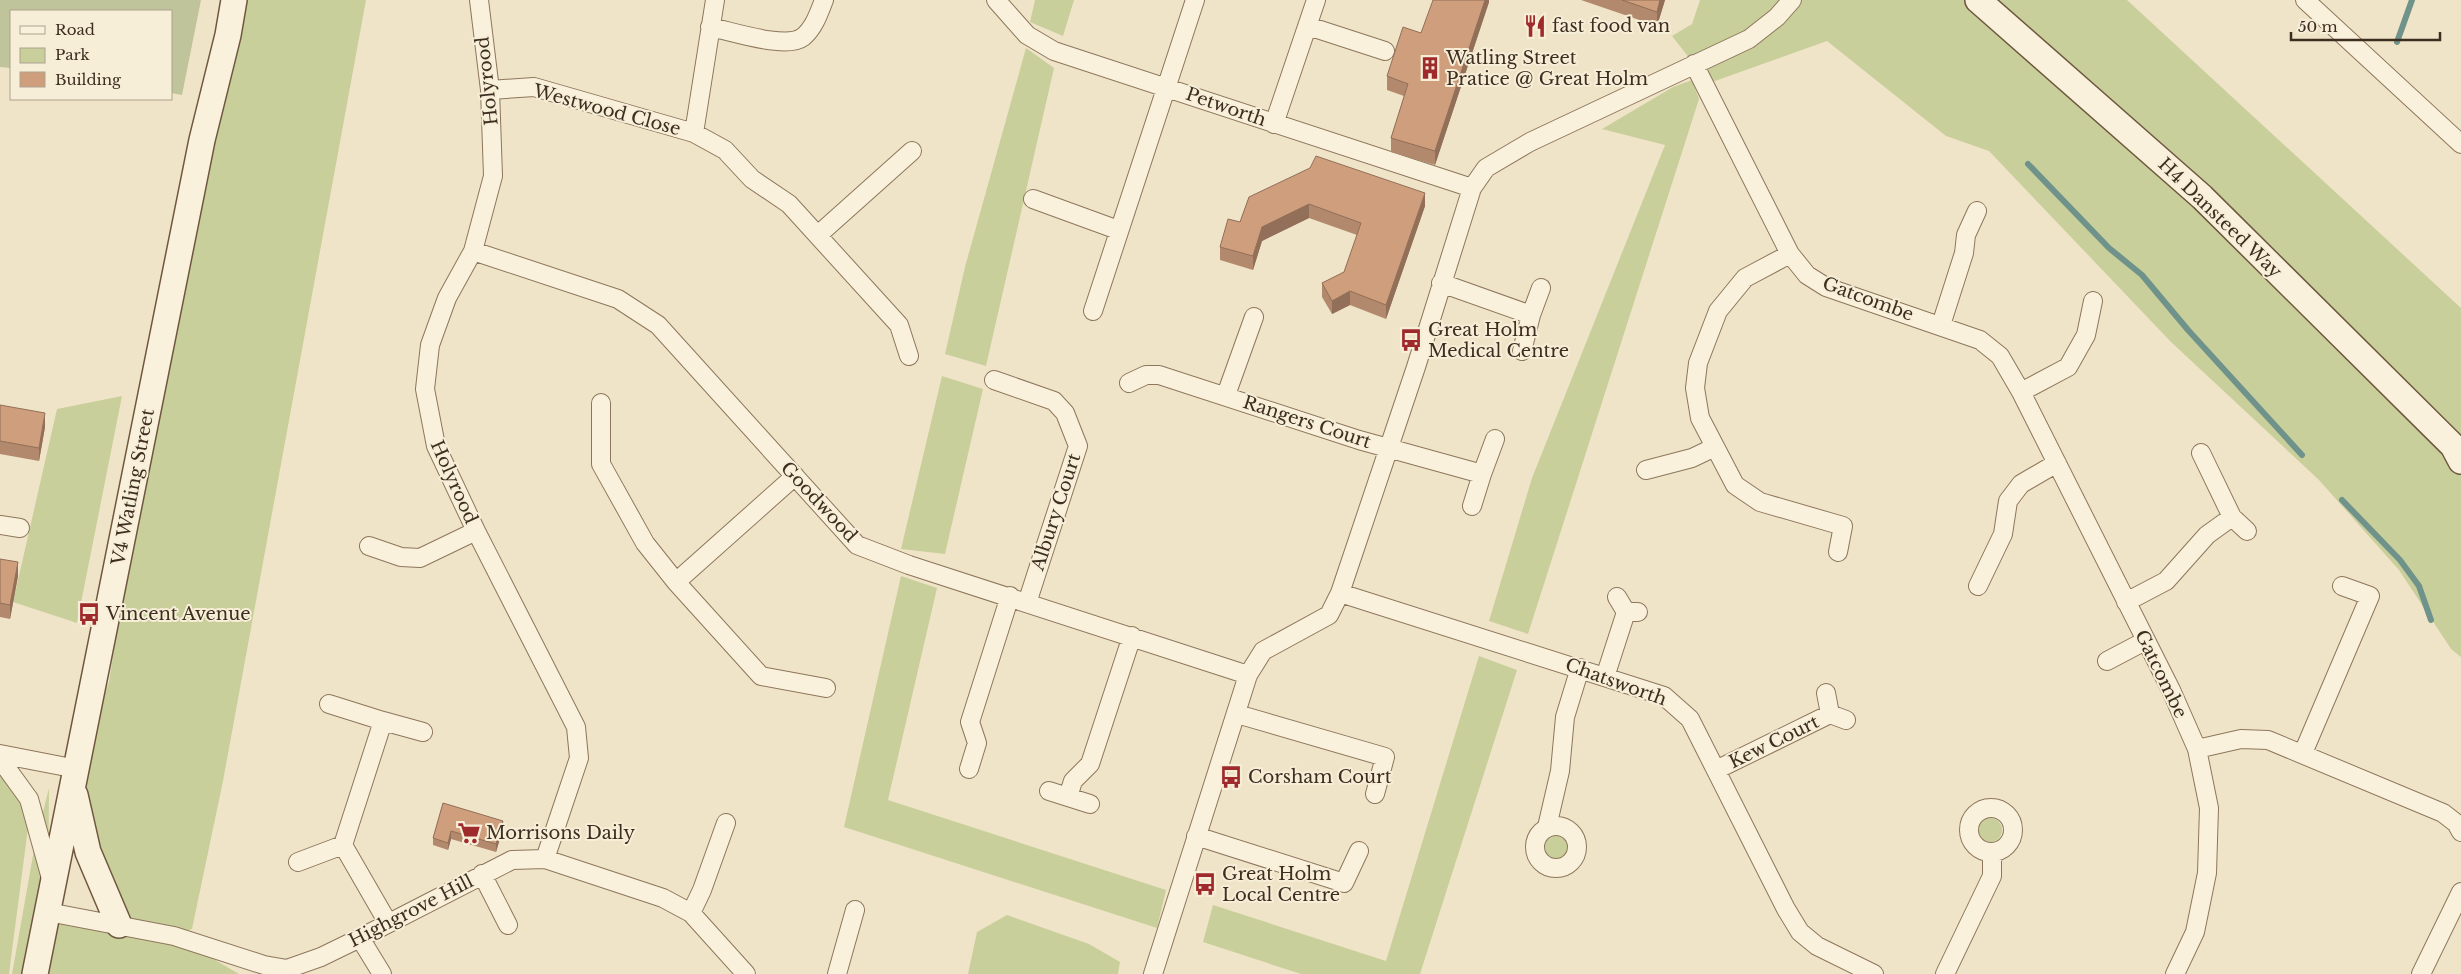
<svg xmlns="http://www.w3.org/2000/svg" width="2461" height="974" viewBox="0 0 2461 974" font-family="'Libre Baskerville',serif">
<style>
.green{fill:#c9cf9b}
.cemetery{fill:#bfc49a}
.lines{fill:none;stroke-linecap:round;stroke-linejoin:round}
.stream{stroke:#6f938a;stroke-width:6}
.street-casing{stroke:#8d765c;stroke-width:20}
.secondary-casing{stroke:#6f573f;stroke-width:28}
.street{stroke:#faf1dc;stroke-width:18}
.secondary{stroke:#faf1dc;stroke-width:25}
.wall{fill:#b2896c}
.shaded-wall{fill:#916f58}
.building{fill:#cf9f7d;stroke:#916f58}
.labels{text-anchor:middle;dominant-baseline:central;stroke-width:4;stroke-linejoin:round;paint-order:stroke}
.poi-label{font-size:18px;fill:#3d2e20;stroke:#f7eed8;text-anchor:start}
.street-label{font-size:18px;fill:#3d2e20;stroke:#f7eed8}
</style>
<rect width="100%" height="100%" fill="#f0e4c8"/>
<!-- green -->
<path class="green" d="M234,0h132l-143,781 -31,148 -18,7 65,38h-227l23,-130 14,-56 -1,123 70,14 -41,-156 32,-87 44,-294z
M1035,0h39l-11,36 -33,-14z
M1700,0h427l334,308v349l-10,-8 -52,-79 -80,-90 -148,-138 -182,-191 -43,-15 -119,-95 -123,44 -10,-21 -22,-28 20,-12z
M1026,48l28,20 -68,298 -41,-12 20,-87z
M1692,80l7,19 -171,535 -39,-13 43,-143 133,-333 -63,-16 71,-42z
M942,376l41,13 -38,165 -44,-5z
M122,396l-45,227 -64,-21 44,-193z
M901,576l36,12 -49,212 278,90 -9,38 -313,-101z
M1479,656l38,14 -97,304h-119l-98,-32 10,-37 173,56z
M0,762l29,58 -20,154h-9z
M1978 830a12 12 0 1 1 24 0a12 12 0 1 1-24 0Z
M1543 847a13 13 0 1 1 26 0a13 13 0 1 1-26 0Z
M1007,915l82,29 31,18 -2,12h-150l9,-42z"/>
<!-- cemetery -->
<path class="cemetery" d="M0,0h201l-19,95 -11,-2v-82h-160v57l-11,-1z"/>
<g class="lines">
<!-- stream -->
<path class="stream" d="M2397,42l15,-42
M2028,164l81,84 33,27 46,55 114,125
M2342,500l58,60 19,26 12,34"/>
<defs>
<path id="street" d="M479,0l11,90 3,86 -20,75 -26,47 -17,47 -5,44 11,57 40,85 100,196 3,31 -34,101
M996,0l31,35 27,16 418,137
M2305,0l156,144
M1308,26l77,25
M710,27c21,4 76,23 93,10 11,-9 16,-24 21,-37
M1694,64l96,190 17,21 19,12 154,53 20,16 21,36 150,298 26,59 12,59 -2,65 -12,59 -20,42
M490,90l44,-3 160,46 31,17 27,29 37,25 110,121 10,31
M1274,124l42,-124
M694,133l21,-133
M1033,199l85,31
M818,235l94,-84
M473,251l145,48 40,26 199,220 52,20 339,110
M1790,254l-45,24 -27,33 -20,52 -3,25 5,30 35,67 25,17 83,24 -5,26
M1441,283l90,32 -9,36
M1093,311l102,-311
M1531,315l10,-27
M1941,325l23,-72 2,-18 11,-24
M994,380l60,21 11,12 13,33 -51,157
M1129,383l17,-8h13l200,65 123,34 13,-35
M2021,392l47,-25 18,-32 7,-34
M1226,395l28,-78
M601,403v61l44,79 31,39
M2201,453l31,64
M1646,470l46,-12 23,-11
M795,476l-119,106 85,94 65,12
M1472,506l10,-32
M0,525l20,3
M369,546l32,11 19,1 56,-27
M1978,586l25,-52 5,-33 13,-17 36,-21
M1340,593l324,103 26,23 96,190 14,23 17,14 57,28
M1617,597l9,15
M2126,602l40,-21 41,-46 25,-18 15,14
M2107,661l38,-20
M1605,677l21,-65h12
M1826,693l4,21
M329,704l54,17
M1237,714l148,43 -10,37
M2197,749l44,-10 27,1 175,73 13,10 5,9
M2303,753l67,-157 -28,-10
M0,754l77,15
M0,759l29,40 23,83
M969,769l8,-26 -7,-21 40,-126
M1718,769l112,-55 16,6
M1049,791l41,13
M1068,797l5,-16 17,-17 42,-128
M1969 830a22 22 0 1 1 44 0a22 22 0 1 1-44 0Z
M1535 847a21 21 0 1 1 42 0a21 21 0 1 1-42 0Z
M1547,827l13,-56 5,-54 15,-49
M1196,836l148,47 15,-32
M343,845l40,-124 40,11
M298,862l45,-17 45,78
M482,874l26,51
M48,912l126,24 90,29 23,4 34,-12 39,-19 152,-78 33,-1 118,39 28,15 55,61
M691,913l11,-23 24,-67
M360,938l22,36
M837,974l18,-64
M1153,974l95,-299 15,-24 66,-36 11,-22 76,-226 56,-179 14,-20 44,-26 219,-103 28,-22 15,-17
M1945,974l47,-98v-24
M2421,974l40,-82"/>
<path id="secondary" d="M1978,0l224,197 251,249 8,15
M75,795l13,57 31,73
M35,974l167,-834 26,-105 6,-35"/>
</defs>
<!-- street casing -->
<use href="#street" class="street-casing"/>
<!-- secondary casing -->
<use href="#secondary" class="secondary-casing"/>
<!-- street -->
<use href="#street" class="street"/>
<!-- secondary -->
<use href="#secondary" class="secondary"/>
</g>
<!-- wall -->
<path class="wall" d="M1489,0v2l-54,163 -44,-13v-14l13,-42 -17,-6v-14l34,-43z
M1581,0h84l-8,26z
M1249,197l176,9 -39,113 -36,-14 -18,9 -10,-17v-14l22,-11 13,-37 -48,-17 -47,23 -9,29 -33,-10v-13l20,-25z
M0,405l45,22 -6,34 -39,-7z
M0,559l18,17 -8,43 -10,-2z
M443,803l60,25 -7,24 -45,-13 -3,11 -15,-5v-7z"/>
<!-- shaded-wall -->
<path class="shaded-wall" d="M1485,0h4v2l-54,163v-14z
M1660,0h5l-8,26v-14z
M1425,193v13l-39,113v-14z
M1309,204v14l-47,23 -9,29v-14l9,-29z
M1350,291v14l-18,9v-13z
M45,413v14l-6,34v-13z
M18,562v14l-8,43v-14z
M503,821v7l-7,24v-8z
M451,831v8l-3,11v-7z"/>
<!-- building -->
<path class="building" d="M1433,0h52l-50,151 -44,-13 17,-54 -21,-8 16,-49 18,6z
M1622,0h38l-3,12z
M1316,156l109,37 -39,112 -36,-14 -18,10 -10,-18 22,-11 17,-49 -52,-19 -47,23 -9,29 -33,-9 8,-28 12,3 9,-25 61,-29z
M0,405l45,8 -6,35 -39,-7z
M0,559l18,3 -8,43 -10,-2z
M443,803l60,18 -7,23 -45,-13 -3,12 -15,-5z"/>
<!-- icons -->
<defs>
<symbol id="restaurant-bare" viewBox="-9 -9 18 18"><path d="M-5-6h1v4h1v-4h1v4h1v-4h1v5L-1.5 .5V6h-2V.5L-5-1ZM5-6V6H3V1.5H1.5Q1.5-4 5-6Z" fill="#9e2a2b" stroke="#f7eed8" stroke-width="2.5" paint-order="stroke"/></symbol>
<symbol id="building-bare" viewBox="-9 -9 18 18"><path d="M-4-6H4V6H1V3H-1V6H-4ZM-2.5-4.3h1.7v1.8h-1.7ZM.8-4.3h1.7v1.8H.8ZM-2.5-1h1.7V.8h-1.7ZM.8-1h1.7V.8H.8Z" fill="#9e2a2b" stroke="#f7eed8" stroke-width="2.5" paint-order="stroke"/></symbol>
<symbol id="bus-bare" viewBox="-9 -9 18 18"><path d="M-5-6H5V4H4V6H2V4H-2V6H-4V4H-5ZM-3.5-4V0h7V-4ZM-3.5 1.2v1.5H-2V1.2ZM2 1.2v1.5H3.5V1.2Z" fill="#9e2a2b" stroke="#f7eed8" stroke-width="2.5" paint-order="stroke"/></symbol>
<symbol id="supermarket-bare" viewBox="-9 -9 18 18"><path d="M-6-5.5h2.5l.6 2H6L4.5 2H-2.5L-4.4-4H-6ZM-1.5 3.2a1.3 1.3 0 1 0 .1 0ZM3 3.2a1.3 1.3 0 1 0 .1 0Z" fill="#9e2a2b" stroke="#f7eed8" stroke-width="2.5" paint-order="stroke"/></symbol>
</defs>
<g fill-rule="evenodd">
<use href="#restaurant-bare" x="1519" y="10" width="32" height="32"/>
<use href="#building-bare" x="1414" y="52" width="32" height="32"/>
<use href="#bus-bare" x="1395" y="324" width="32" height="32"/>
<use href="#bus-bare" x="73" y="598" width="32" height="32"/>
<use href="#bus-bare" x="1215" y="761" width="32" height="32"/>
<use href="#supermarket-bare" x="453" y="817" width="32" height="32"/>
<use href="#bus-bare" x="1189" y="868" width="32" height="32"/>
</g>
<g class="labels">
<!-- poi labels -->
<g class="poi-label">
<text x="1552" y="26">fast food van</text>
<text x="1446" y="58">Watling Street<tspan x="1446" dy="21">Pratice @ Great Holm</tspan></text>
<text x="1428" y="330">Great Holm<tspan x="1428" dy="21">Medical Centre</tspan></text>
<text x="106" y="614">Vincent Avenue</text>
<text x="1248" y="777">Corsham Court</text>
<text x="486" y="833">Morrisons Daily</text>
<text x="1222" y="874">Great Holm<tspan x="1222" dy="21">Local Centre</tspan></text>
</g>
<!-- street labels -->
<g class="street-label">
<text transform="translate(487 81) rotate(-96)">Holyrood</text>
<text transform="translate(1226 107) rotate(19)">Petworth</text>
<text transform="translate(607 110) rotate(15)">Westwood Close</text>
<text transform="translate(2220 218) rotate(44)">H4 Dansteed Way</text>
<text transform="translate(1868 299) rotate(20)">Gatcombe</text>
<text transform="translate(1307 422) rotate(18)">Rangers Court</text>
<text transform="translate(454 482) rotate(66)">Holyrood</text>
<text transform="translate(133 487) rotate(-79)">V4 Watling Street</text>
<text transform="translate(819 502) rotate(47)">Goodwood</text>
<text transform="translate(1056 512) rotate(-72)">Albury Court</text>
<text transform="translate(2161 674) rotate(64)">Gatcombe</text>
<text transform="translate(1616 682) rotate(20)">Chatsworth</text>
<text transform="translate(1774 742) rotate(-26)">Kew Court</text>
<text transform="translate(411 911) rotate(-27)">Highgrove Hill</text>
</g>
</g>
<!-- legend -->
<rect x="10" y="10" width="162" height="90" fill="#f7eed8" stroke="#ada18e"/>
<rect x="20" y="26" width="25" height="8" fill="#faf1dc" stroke="#ada18e"/>
<text x="55" y="35" font-size="15" fill="#3d2e20">Road</text>
<rect x="20" y="48" width="25" height="15" fill="#c9cf9b" stroke="#ada18e"/>
<text x="55" y="60" font-size="15" fill="#3d2e20">Park</text>
<rect x="20" y="72" width="25" height="15" fill="#cf9f7d" stroke="#ada18e"/>
<text x="55" y="85" font-size="15" fill="#3d2e20">Building</text>
<!-- scale -->
<path d="M2291 32v8h149v-8" fill="none" stroke="#3d2e20" stroke-width="2.5"/>
<text x="2298" y="32" font-size="15" fill="#3d2e20" stroke="#f7eed8" stroke-width="4" paint-order="stroke">50 m</text>
</svg>
